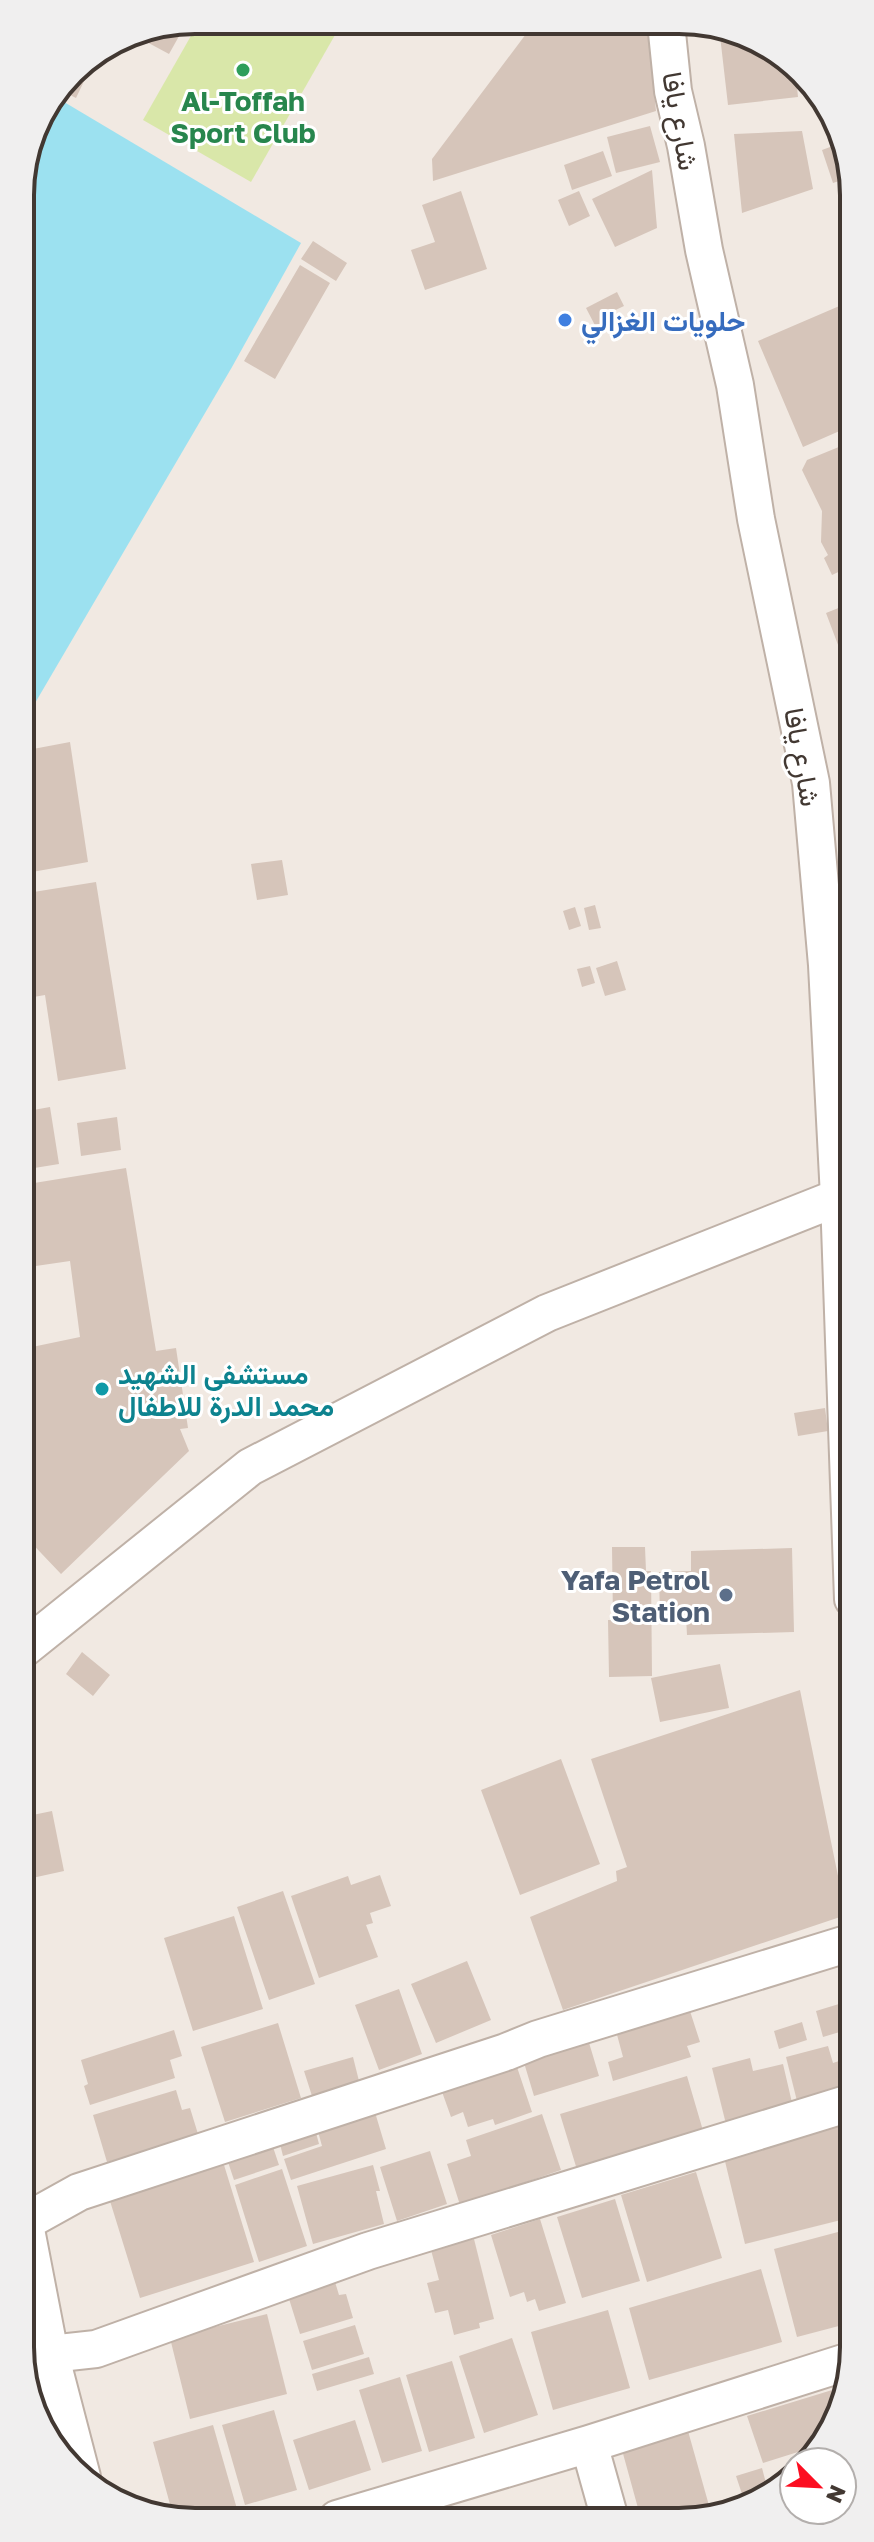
<svg xmlns="http://www.w3.org/2000/svg" width="874" height="2542" viewBox="0 0 874 2542" font-family="'Golos Text',Vazirmatn,sans-serif">
<style>
.green{fill:#d9e7a9}
.water{fill:#9ce1f0}
.building{fill:#d6c5ba}
.lines{fill:none;stroke-linecap:round;stroke-linejoin:round}
.minor-casing{stroke:#bfb1a7;stroke-width:40}
.minor{stroke:#fff;stroke-width:36}
.leisure-dot{fill:#2e9e5b;stroke:#fff;stroke-width:3}
.shop-dot{fill:#3f7fe0;stroke:#fff;stroke-width:3}
.culture-dot{fill:#0f9aa8;stroke:#fff;stroke-width:3}
.service-dot{fill:#5c6f8a;stroke:#fff;stroke-width:3}
.labels{text-anchor:middle;dominant-baseline:central;stroke-width:6;stroke-linejoin:round;paint-order:stroke}
.leisure-label{font-size:28px;font-weight:bold;fill:#27864d;stroke:#fff}
.street-label{font-size:28px;fill:#423832;stroke:#fff}
.shop-label{font-size:28px;font-weight:bold;fill:#366cbe;stroke:#fff;text-anchor:start}
.culture-label{font-size:28px;font-weight:bold;fill:#0d838f;stroke:#fff;text-anchor:start}
.service-label{font-size:28px;font-weight:bold;fill:#4e5e75;stroke:#fff;text-anchor:end}
.rim{fill:none;stroke:#423832;stroke-width:4}
</style>
<rect width="100%" height="100%" fill="#f1e9e2"/>
<!-- green -->
<path class="green" d="M200,20l143,1 -92,161 -108,-62z"/>
<!-- water -->
<path class="water" d="M54,96l247,147 -69,124 -211,360 -1,-544 18,-66z"/>
<!-- building -->
<path class="building" d="M187,22l-18,32 -39,-21 28,-6z
M535,22l112,1 9,88 -223,70 -1,-22z
M719,27l76,40 3,30 -70,8z
M98,52l-22,46 -16,-8 19,-26z
M650,126l10,36 -44,11 -9,-36z
M802,131l11,58 -71,24 -8,-79z
M841,143l10,18v16l-18,6 -11,-33z
M603,151l9,25 -40,14 -8,-25z
M652,170l5,58 -42,19 -23,-48z
M461,191l26,78 -62,21 -14,-40 24,-8 -13,-37z
M579,191l11,25 -21,10 -11,-26z
M313,241l34,22 -11,18 -35,-22z
M300,265l30,18 -55,96 -31,-18z
M617,292l7,14 -21,10 5,11 -9,6 -13,-25z
M851,301v125l-48,21 -45,-106z
M851,442v124l-19,9 -8,-17 4,-3 -7,-13 1,-31 -20,-41 5,-10z
M851,603v70l-2,1 -23,-61z
M70,742l18,120 -67,12v-130l12,5z
M282,860l6,35 -31,5 -6,-36z
M96,882l30,187 -68,12 -13,-86 -23,4 -1,-105z
M595,905l6,23 -12,2 -5,-22z
M575,907l6,19 -12,4 -6,-19z
M617,961l9,29 -21,6 -9,-28z
M590,966l5,17 -13,4 -5,-18z
M50,1107l9,57 -37,6v-58z
M117,1117l4,33 -40,6 -4,-33z
M126,1168l30,183 20,-3 12,80 -8,1 9,22 -128,123 -39,-41v-201l7,-1 3,16 48,-10 -10,-76 -48,7v-83z
M825,1408l3,23 -30,5 -4,-23z
M612,1547h33l1,24h5l1,105 -43,1 -1,-57h5z
M792,1548l2,84 -107,3 -1,-18 -26,1 -1,-46 32,-1v-20z
M82,1652l28,23 -17,21 -27,-22z
M720,1664l9,44 -69,14 -9,-44z
M800,1690l46,225 -283,95 -33,-93 87,-36 -1,-10 11,-4 -36,-108z
M561,1759l39,105 -80,31 -39,-105z
M52,1811l12,60 -41,9v-63z
M380,1875l11,31 -21,7 3,10 -7,2 12,32 -59,21 -28,-82 57,-20 3,9z
M283,1891l32,93 -46,16 -32,-93z
M234,1916l29,93 -70,22 -29,-93z
M467,1961l24,59 -55,23 -25,-59z
M399,1989l23,65 -43,16 -24,-65z
M852,2000l1,28 -30,9 -7,-26z
M689,2008l11,34 -13,4 4,11 -78,24 -5,-19 15,-5 -7,-26z
M802,2022l5,18 -28,9 -5,-18z
M278,2023l23,75 -76,24 -24,-75z
M174,2030l8,26 -12,4 5,18 -85,27 -6,-19 4,-2 -7,-24z
M587,2036l12,40 -65,20 -12,-40z
M828,2046l5,17 9,-3 8,31 -52,14 -12,-48z
M353,2057l6,24 -47,15 -8,-25z
M750,2058l3,13 30,-7 10,43 -67,17 -14,-56z
M516,2064l16,48 -37,13 -2,-6 -25,8 -5,-15 -12,5 -10,-28z
M687,2076l17,58 -126,39 -18,-59z
M176,2090l6,20 8,-2 8,26 -23,7 1,3 -69,18 -14,-47z
M374,2109l12,40 -95,31 -7,-21 38,-13 -5,-18z
M542,2114l19,56 -101,35 -13,-41 24,-8 -5,-16z
M853,2121v96l-108,27 -22,-91z
M315,2129l4,15 -36,12 -4,-16z
M273,2147l6,18 -45,15 -6,-18z
M430,2151l17,53 -50,17 -17,-54z
M224,2165l30,97 -114,36 -30,-97z
M373,2165l7,26h-4l8,33 -71,20 -16,-58z
M282,2169l25,77 -48,16 -24,-77z
M696,2172l26,86 -75,24 -26,-87z
M615,2199l25,82 -58,17 -25,-81z
M540,2219l26,84 -27,8 -4,-12 -8,3 -3,-10 -14,5 -19,-62z
M853,2228l1,94 -57,15 -23,-88z
M474,2239l20,80 -15,4 1,5 -26,7 -6,-25 -13,3 -8,-30 12,-3 -8,-30z
M761,2269l21,73 -133,38 -20,-72z
M332,2272l7,23 7,-1 7,24 -53,16 -15,-48z
M608,2310l22,78 -77,22 -22,-78z
M267,2314l20,80 -97,25 -20,-81z
M355,2325l9,29 -52,16 -9,-29z
M512,2338l26,77 -54,18 -25,-77z
M369,2357l5,17 -57,17 -5,-17z
M452,2361l23,77 -46,14 -23,-77z
M400,2377l22,74 -40,12 -23,-73z
M842,2387l-21,51 -4,1v7l-54,17 -16,-47z
M274,2410l23,80 -52,15 -23,-80z
M355,2420l16,50 -62,20 -16,-50z
M213,2425l24,84 -31,10h-32l-21,-77z
M688,2431l22,78 -31,10h-38l-19,-69z
M762,2468l5,19 -24,10 -7,-21z
M736,2504l-23,15h-22v-1z"/>
<g class="lines">
<defs>
<path id="minor" d="M666,23l7,68 13,55 18,104 31,135 21,134 55,264 16,182 12,232 14,402
M22,1650l228,-183 297,-154 305,-121
M23,2214l27,140 32,123
M25,2222l54,-30 427,-140 32,-13 315,-97
M50,2354l46,-5 272,-98 485,-149
M589,2444l21,75
M337,2519l252,-75 264,-84"/>
</defs>
<!-- minor casing -->
<use href="#minor" class="minor-casing"/>
<!-- minor -->
<use href="#minor" class="minor"/>
</g>
<!-- markers -->
<circle class="leisure-dot" cx="243" cy="70" r="8"/>
<circle class="shop-dot" cx="565" cy="320" r="8"/>
<circle class="culture-dot" cx="102" cy="1389" r="8"/>
<circle class="service-dot" cx="726" cy="1595" r="8"/>
<g class="labels">
<!-- leisure labels -->
<g class="leisure-label">
<text x="243" y="100">Al-Toffah<tspan x="243" dy="32">Sport Club</tspan></text>
</g>
<!-- street labels -->
<g class="street-label">
<text transform="translate(681 121) rotate(80)">شارع يافا</text>
<text transform="translate(803 757) rotate(80)">شارع يافا</text>
</g>
<!-- shop labels -->
<g class="shop-label">
<text x="581" y="320">حلويات الغزالي</text>
</g>
<!-- culture labels -->
<g class="culture-label">
<text x="118" y="1373">مستشفى الشهيد<tspan x="118" dy="32">محمد الدرة للاطفال</tspan></text>
</g>
<!-- service labels -->
<g class="service-label">
<text x="710" y="1579">Yafa Petrol<tspan x="710" dy="32">Station</tspan></text>
</g>
</g>
<!-- crop -->
<path d="M0 0H874V2542H0ZM195 34H679A161 161 0 0 1 840 195V2347A161 161 0 0 1 679 2508H195A161 161 0 0 1 34 2347V195A161 161 0 0 1 195 34Z" fill="#f0efef" fill-rule="evenodd"/>
<path class="rim" d="M195 34H679A161 161 0 0 1 840 195V2347A161 161 0 0 1 679 2508H195A161 161 0 0 1 34 2347V195A161 161 0 0 1 195 34Z"/>
<!-- north arrow -->
<g transform="translate(818 2486) rotate(114)"><circle r="38" fill="#ffffff" stroke="#b3afad" stroke-width="2"/>
<path d="M0-6L14 30L0 20L-14 30Z" fill="#fc0e21"/>
<text y="-12" font-size="22" font-weight="bold" text-anchor="middle" fill="#423832">N</text>
</g>
</svg>
